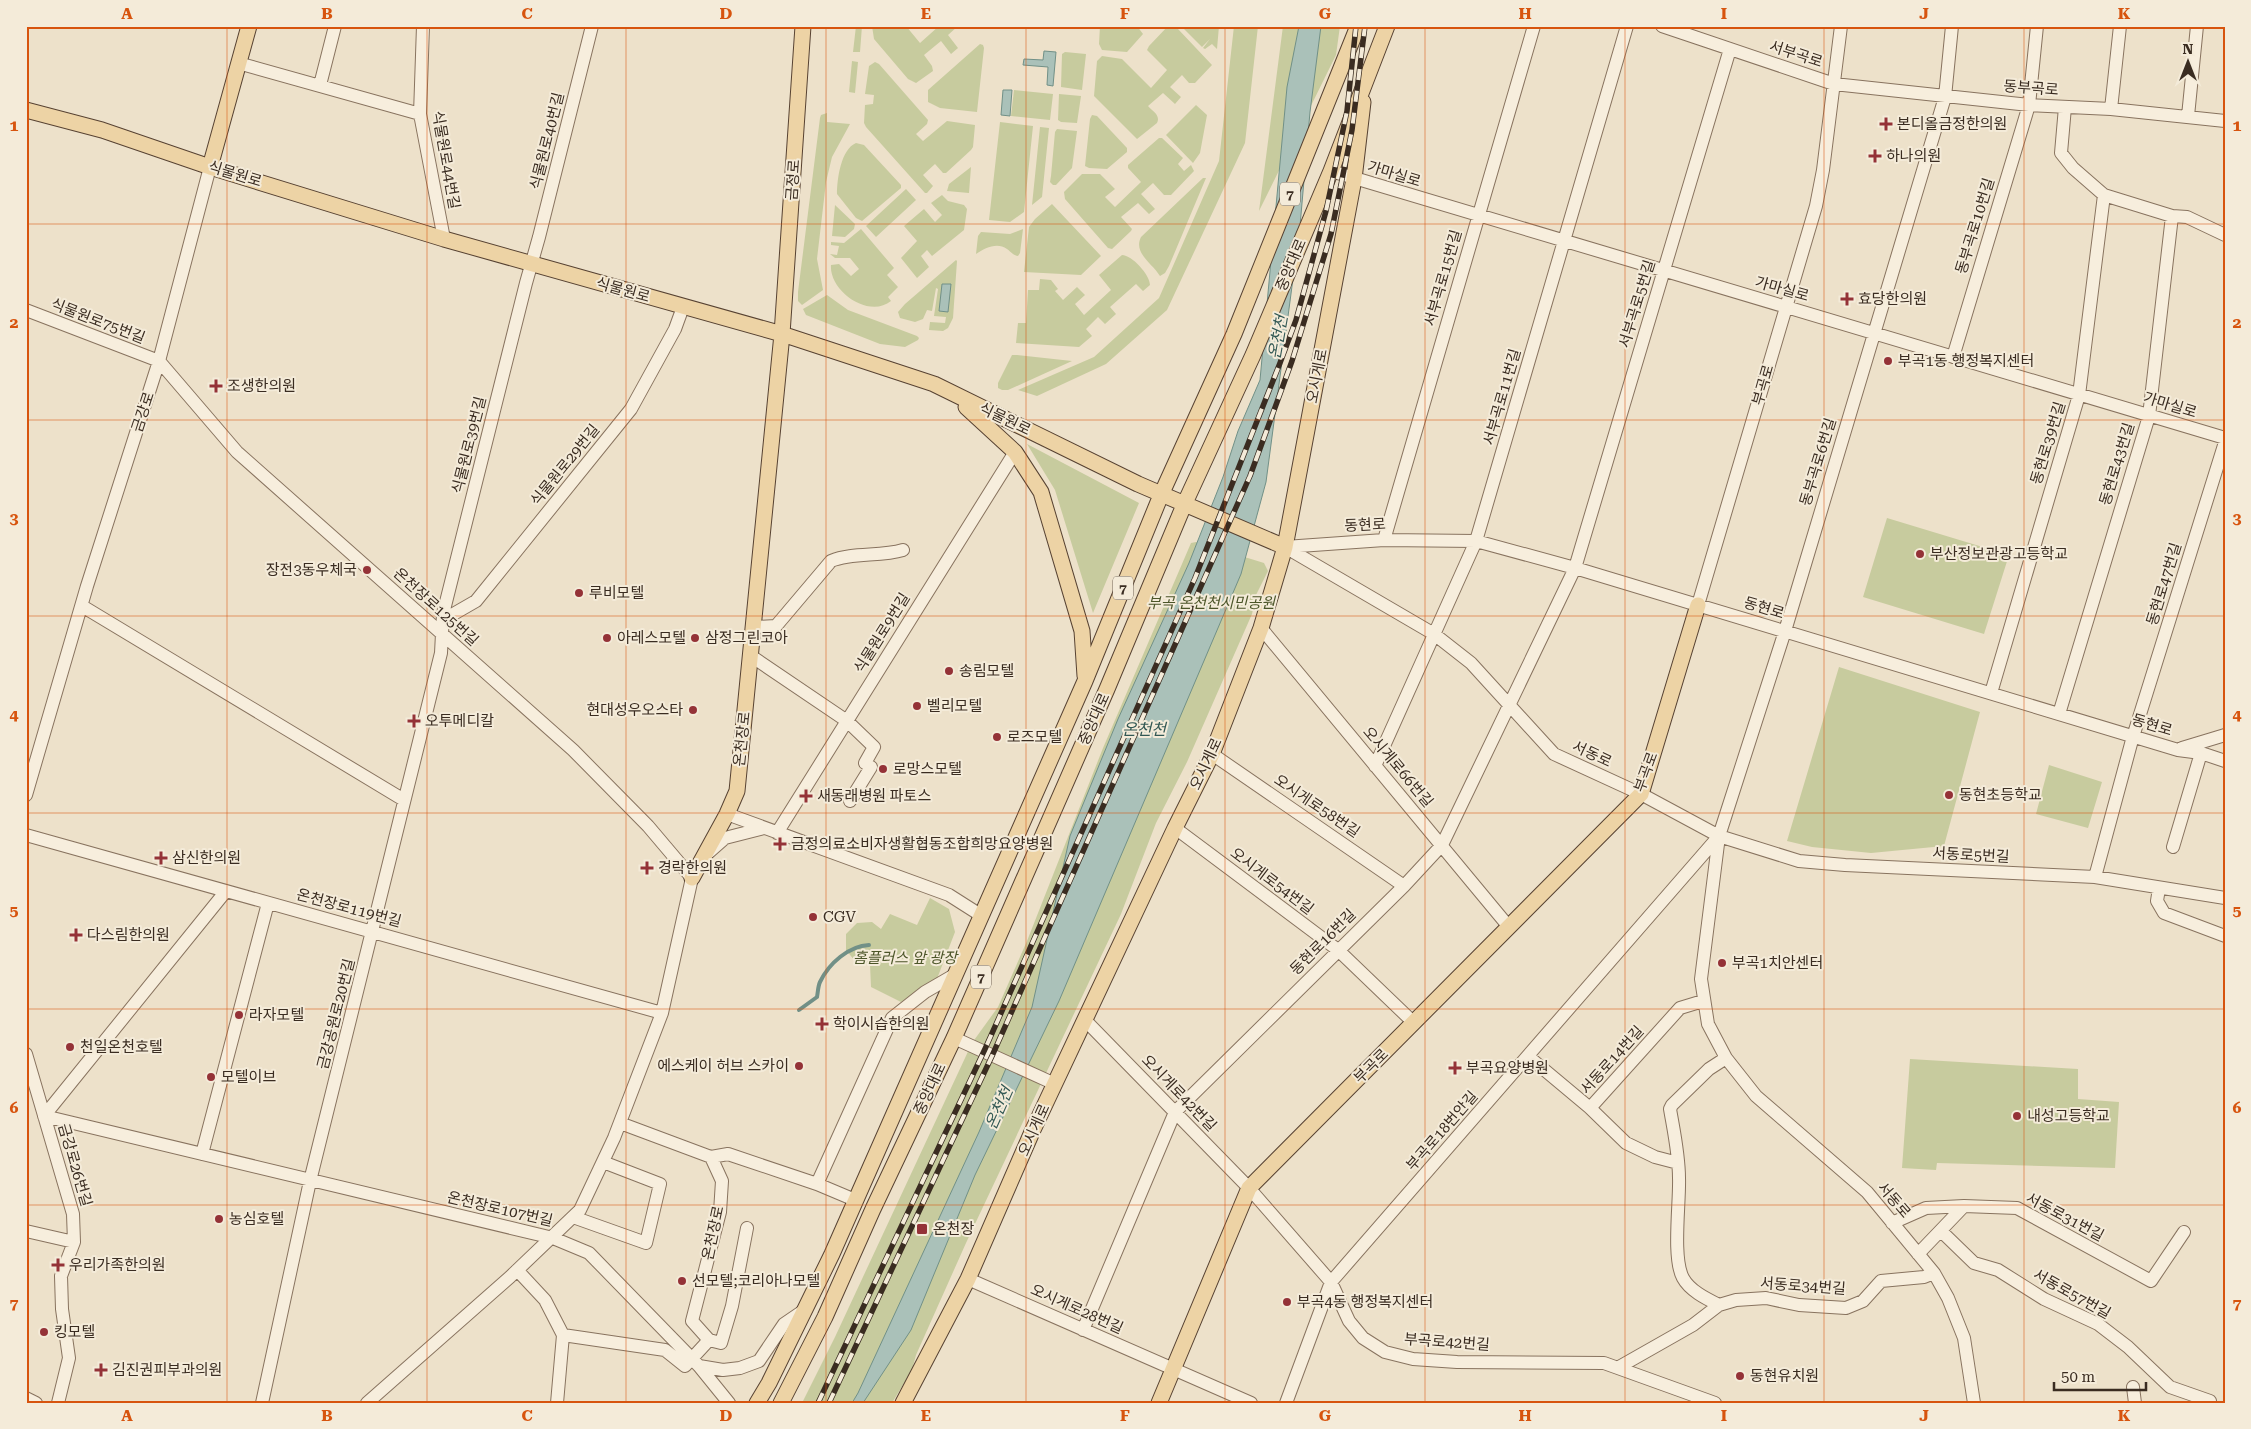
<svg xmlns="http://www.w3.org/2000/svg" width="2251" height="1429" viewBox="0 0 2251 1429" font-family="'Roboto Serif','Noto Sans KR',serif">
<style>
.green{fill:#c7cb9e}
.water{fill:#aac1b9;stroke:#719087}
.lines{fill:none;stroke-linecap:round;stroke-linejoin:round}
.stream{stroke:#719087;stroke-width:4}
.minor-casing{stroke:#88735f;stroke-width:14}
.major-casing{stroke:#574232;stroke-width:17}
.minor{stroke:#f7eedd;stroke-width:12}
.major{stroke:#edd3a5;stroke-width:15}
.rail-casing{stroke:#3a2c21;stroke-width:5.5}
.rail{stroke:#f4ebd9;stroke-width:4;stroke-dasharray:11;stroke-linecap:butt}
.grid{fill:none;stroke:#d7540e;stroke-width:1;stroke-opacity:0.55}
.poi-dot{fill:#943237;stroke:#f4ebd9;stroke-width:2}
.labels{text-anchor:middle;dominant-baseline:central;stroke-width:4;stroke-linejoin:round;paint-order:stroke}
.shield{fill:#f4ebd9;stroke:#726558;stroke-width:1}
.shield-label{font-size:14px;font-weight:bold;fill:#3a2c21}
.street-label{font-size:15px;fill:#3a2c21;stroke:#f4ebd9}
.poi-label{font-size:15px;fill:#3a2c21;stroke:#f4ebd9;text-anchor:start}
.park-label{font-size:15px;font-style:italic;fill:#4c5529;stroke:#f4ebd9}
.water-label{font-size:16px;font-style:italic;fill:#325854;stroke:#f4ebd9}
.neatline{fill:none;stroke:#d7540e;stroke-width:2}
.grid-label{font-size:16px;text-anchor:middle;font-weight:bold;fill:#d7540e}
</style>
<rect width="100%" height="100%" fill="#ede1ca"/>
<!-- green -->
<path class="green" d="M856,26h6l-2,26h-7z
M872,26h34l14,17 19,-17h19l-10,9 10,13 -7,6 -10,-13 -17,14 8,11 1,5 -17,12 -8,-4 -34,-40z
M1100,26h37l6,8 -16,18 -25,-2 -3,-6z
M1168,26h12l-2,3 34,36 -17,18h-6l-7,-8 -12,12 11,10 -6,7 -12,-11 -15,13c4,5 13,9 9,17l-20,16 -43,-43 3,-35 5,-5 20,3 29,29 16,-18 -20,-20 2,-4z
M1219,26l-2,23 -5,-5 -7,5 -2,-1 7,-9 -8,8 -20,-20z
M1234,26h24l-13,117 -78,167 -61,54 -69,32 -19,-6 76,-33 65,-59 60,-137z
M1283,26h57l-4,29 -77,156z
M980,44l3,1 1,3 -7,64 -37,-4 -12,-6v-12z
M1065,52l21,2 -4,36 -21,-3 1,-33z
M852,61l6,1 -3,31 -6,-1z
M875,62l4,2 49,56 -1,4 -11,10 7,7 24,-20 28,4 -2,22 -2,3 -25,23h-3l-8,-9 -12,11 10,11 -6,7h-2l-59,-66 -2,-4 1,-18 8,-1 1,-9 -9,-1 4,-28z
M1014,90l39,4 -3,26 -39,-4z
M1059,94l22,2 -4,27 -16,-1 -3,-2z
M1196,105l11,10 -7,38 -7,10 -27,-28z
M827,113v9l23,2 -18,33 -6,25 -9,77 6,31 -21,15 -4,-4v-9l22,-174 1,-3z
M1092,115l5,1 30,32v4l-20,17 -18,-1 -4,-2 5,-47z
M1000,122l33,4 -9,86 -14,10 -21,-2z
M1040,127l9,1 -7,69 -10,8z
M1057,129l20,2 -5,37 -16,17h-3l-3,-3 1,-6 4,-44z
M1159,138h3l21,20 -5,6 6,7 7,-6 3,6 -23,24h-7l-11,-12 -12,11 14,15 -6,5 -11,-11 -17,14 11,12 -1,2 -19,18 -4,-1 -43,-49 -1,-7 18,-18h18l15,15 -10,8 10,10 26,-25 -13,-14v-3z
M856,143l8,2 37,40v3l-39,33 -6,-3 -19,-24c0,-15 4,-45 19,-51z
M971,167l-2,26 -22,-2 2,-7z
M1203,178h3l-37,88 -4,7 -5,3c-8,-13 -27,-23 -19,-39z
M906,189l10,11 -40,37 -10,-11z
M942,195l6,6 16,4 3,4 -3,21 -32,26 -5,-6 -6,6 8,11 -12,11 -16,-20 16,-17 -13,-15 20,-17 11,13 7,-7 -11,-12z
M1052,204l49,52 -20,19 -57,-3 5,-45 6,-8z
M835,205l20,19 -1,5 -9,8 -13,-1z
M861,229l33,39 -7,7 11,12 -10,10 3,4c-22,18 -62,-10 -60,-36l8,-1 12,12 8,-7 -9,-11h-15l-5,-4 7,1 2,-9 -8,-1v-3l13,1z
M1023,229l-3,24 -2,3c-5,-1 -7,-4 -11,-7 -10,-7 -22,-1 -31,5l2,-18 3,-4 29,2z
M1122,255c10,0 28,20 28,30l-7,6 -7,-7 -26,23 6,7 -11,10 -7,-7 -12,12 6,7 -13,11 -63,-4 2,-20h8l2,-33h11l1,-11 11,1 7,9 -3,2 8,9 14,-13 8,8 -10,9 9,11 27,-25 -12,-15z
M956,260l1,1 -4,57 -5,10 -5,3 -14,-1 1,-8 15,1 1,-6 -12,-1 4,-27 -2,-1 -4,23 -5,-1 -4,9 -8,3 -15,-4 -2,-6 7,-8z
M827,295l21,15 69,26 2,2 -1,2 -13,7 -25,-3 -74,-29 -3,-6z
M1012,355h5l55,6 -64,29h-6l-4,-2v-5z
M1027,444l112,59 -46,110 -38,-123z
M1887,518l122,37 -25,79 -121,-37z
M1196,542l68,21 4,8 -12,24 -4,19 -65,148 -31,61 -35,91 -155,329 -50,112 -4,15 -20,33h-90l33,-66 137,-294 26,-36 29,-66 76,-193 88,-205z
M1839,667l141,45 -36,134 -73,7 -59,-6 -25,-6z
M2049,765l53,17 -14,46 -52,-14z
M930,898l19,11 6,23 -20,52 -34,18 -30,-15 -1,-23 -15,-3 -9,-11v-16l11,-11 15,-1 9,7 9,-15 27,11z
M1910,1059l168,10v30l41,3 -4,66 -178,-5 -1,7 -34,-2z"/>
<!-- water -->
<path class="water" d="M1299,26h22l-11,86 -10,114 -34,256 -25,92 -182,427 -84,174 -64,155 -48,73h-11l6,-10 121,-261 53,-125 38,-171 48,-117 71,-156 34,-86 15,-46 22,-51 27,-293z
M1044,51l12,1 -3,34 -6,-1 1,-18 -25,-2 1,-6 19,1z
M1003,90h9l-2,26 -9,-1z
M942,284h9l-3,28 -9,-1z"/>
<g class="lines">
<!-- stream -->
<path class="stream" d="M799,1010l18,-13c1,-5 1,-11 3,-15 9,-19 29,-36 49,-37"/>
<defs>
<path id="minor" d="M423,26l-3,88 24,125
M1662,26l172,58 195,21 82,4 114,12
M238,63l182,51
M320,85l15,-59
M2065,107l-4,46 12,15 31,27 68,21 15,1 38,18
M2111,109l9,-83
M2188,116l9,-90
M1331,171l894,267
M26,310l133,51 78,91 336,298 75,76 44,52 -30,135 -48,125 -34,72 -70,67 -143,126
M1953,357l76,-252 8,-79
M1384,540l150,-514
M1285,547l149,87 37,29 83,91 87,40 78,42 -18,143 7,45 18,34 30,38 111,96 67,81 14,25 16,40 10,65
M1285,547l99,-7 92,1 99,27 603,182 23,3 24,8
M1698,605l118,-399 7,-36 18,-144
M82,606l322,194
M443,620l33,-19 155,-192 44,-80 8,-22
M754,627l22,-1 55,-65c22,-9 49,-4 72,-11
M1261,628l248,299
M751,656l96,65 27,26 -9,16 6,4 -21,34
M1991,693l88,-298 25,-200
M2059,714l90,-298 23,-200
M2182,748l43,-13
M1212,754l192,132
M1375,766l101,-225 151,-515
M26,795l61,-209 72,-225 51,-194
M727,814l222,81 33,21
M1175,828l163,122 76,73
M777,833l238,-381
M26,835l636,178
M1719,836l80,25 46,4 250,12 130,21
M2173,847l28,-94
M708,853l17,-15 39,-10
M2095,877l37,-137 93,-298
M2159,888l-2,13 7,12 61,23
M226,891l-182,225 509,122 36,15 110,113 30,37
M1085,1020l164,168 82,94 18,39 14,17 22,14 28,7 44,3 147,1 111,40
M954,1038l101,46
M26,1054l47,160 1,28 -13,34 1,33 7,49 -11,45
M1529,1057l61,51 36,35 29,14 23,6
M1590,1108l90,-100 23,-7
M202,1154l66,-251
M711,1157l17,-3 89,30 38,16
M817,1184l75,-166 33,-26 31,-18
M573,1217l73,26 14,-59 -57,-22
M1892,1223l34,-15 38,-2 53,2 134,73 33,-49
M26,1231l48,11
M1941,1231l33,32 24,7 46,29 54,25 30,23 42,40 40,14 -1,2
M1918,1254l46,-48
M517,1270l28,30 18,35 102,15 20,16 24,-26 -17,-19 28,-109 2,-31 -11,-24 -91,-34
M968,1279l283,124
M1719,1305c-12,-6 -29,-14 -36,-27 -11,-20 -3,-76 -4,-100 0,-23 -5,-46 -9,-69l2,-4 37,-36 17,-11
M1083,1330l92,-218 229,-226 38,-41 133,-277 155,-519
M709,1340l12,3 11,-37 15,-78
M699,1366l24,4 17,-2 19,-7 25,-37 22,-15
M1619,1367l74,-42 26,-20 17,-5 30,-2 33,7 47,3 17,-7 18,-20 43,-4 10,-4
M2133,1387l2,16
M26,1398l10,5
M262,1403l48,-222 131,-528 2,-39 83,-331 13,-46 53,-211
M557,1403l6,-68
M1286,1403l45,-121 388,-446 66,-205 160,-534 7,-71"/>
<path id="major" d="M26,110l76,20 108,37 234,72 338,95 152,50 204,100 147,63
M210,167l39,-141
M966,407l49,45 26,40 41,139 3,45
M692,878l35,-64 10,-23 45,-457 21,-308
M757,1403l12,-20 63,-129 253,-573 76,-186 73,-161 124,-308
M781,1403l44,-86 48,-108 81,-171 153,-349 77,-184 69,-150 78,-184 56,-145
M903,1403l65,-124 64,-147 143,-304 37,-74 49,-126 24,-81 69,-368 9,-77
M1159,1403l90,-215 392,-394 57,-189"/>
</defs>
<!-- minor casing -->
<use href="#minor" class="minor-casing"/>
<!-- major casing -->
<use href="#major" class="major-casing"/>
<!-- minor -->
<use href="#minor" class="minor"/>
<!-- major -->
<use href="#major" class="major"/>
<defs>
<path id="rail" d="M818,1403l167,-354 210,-471 85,-215 16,-43 30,-109 21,-100 9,-85
M829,1403l163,-347 258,-580 42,-115 39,-127 21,-104 13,-104"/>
</defs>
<!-- rail casing -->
<use href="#rail" class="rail-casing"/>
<!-- rail -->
<use href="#rail" class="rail"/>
</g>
<!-- grid -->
<path class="grid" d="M227,26v1377M427,26v1377M626,26v1377M826,26v1377M1026,26v1377M1225,26v1377M1425,26v1377M1625,26v1377M1824,26v1377M2024,26v1377M26,224h2199M26,420h2199M26,616h2199M26,813h2199M26,1009h2199M26,1205h2199"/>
<!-- markers -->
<g class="poi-dot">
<path d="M1883.5 116.5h5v5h5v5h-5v5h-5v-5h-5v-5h5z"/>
<path d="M1872.5 148.5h5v5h5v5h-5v5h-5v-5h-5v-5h5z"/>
<path d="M1844.5 291.5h5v5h5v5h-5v5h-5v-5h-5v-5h5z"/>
<circle cx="1888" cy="361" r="5"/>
<path d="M213.5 378.5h5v5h5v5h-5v5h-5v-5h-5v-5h5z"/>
<circle cx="1920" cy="554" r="5"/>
<circle cx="367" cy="570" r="5"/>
<circle cx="579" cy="593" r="5"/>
<circle cx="607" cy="638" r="5"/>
<circle cx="695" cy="638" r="5"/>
<circle cx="949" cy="671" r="5"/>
<circle cx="917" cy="706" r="5"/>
<circle cx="693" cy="710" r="5"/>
<path d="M411.5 713.5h5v5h5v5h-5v5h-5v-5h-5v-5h5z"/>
<circle cx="997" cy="737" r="5"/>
<circle cx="883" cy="769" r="5"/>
<circle cx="1949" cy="795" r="5"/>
<path d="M803.5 788.5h5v5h5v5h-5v5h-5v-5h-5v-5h5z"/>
<path d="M777.5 836.5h5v5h5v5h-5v5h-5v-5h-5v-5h5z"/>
<path d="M158.5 850.5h5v5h5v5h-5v5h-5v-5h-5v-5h5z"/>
<path d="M644.5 860.5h5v5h5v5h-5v5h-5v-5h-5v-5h5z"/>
<circle cx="813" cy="917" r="5"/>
<path d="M73.5 927.5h5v5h5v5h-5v5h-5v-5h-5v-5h5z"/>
<circle cx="1722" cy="963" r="5"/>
<circle cx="239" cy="1015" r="5"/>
<path d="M819.5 1016.5h5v5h5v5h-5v5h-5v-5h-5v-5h5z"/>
<circle cx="70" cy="1047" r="5"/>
<circle cx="799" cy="1066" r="5"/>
<path d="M1452.5 1060.5h5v5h5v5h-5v5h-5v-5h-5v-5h5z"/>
<circle cx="211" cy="1077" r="5"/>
<circle cx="2017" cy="1116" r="5"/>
<circle cx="219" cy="1219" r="5"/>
<rect x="916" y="1223" width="12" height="12" rx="2.5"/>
<path d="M55.5 1257.5h5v5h5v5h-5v5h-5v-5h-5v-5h5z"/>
<circle cx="682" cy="1281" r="5"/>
<circle cx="1287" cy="1302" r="5"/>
<circle cx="44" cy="1332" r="5"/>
<path d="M98.5 1362.5h5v5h5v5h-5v5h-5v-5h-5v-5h5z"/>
<circle cx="1740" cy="1376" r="5"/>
</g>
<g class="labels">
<!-- shield labels -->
<g class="shield">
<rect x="1280" y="182.5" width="20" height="23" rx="4"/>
<rect x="1113" y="576.5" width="20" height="23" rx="4"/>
<rect x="971" y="965.5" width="20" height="23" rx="4"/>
</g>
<g class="shield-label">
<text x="1290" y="194">7</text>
<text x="1123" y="588">7</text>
<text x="981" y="977">7</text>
</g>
<!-- street labels -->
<g class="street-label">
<text transform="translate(1796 54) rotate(18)">서부곡로</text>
<text transform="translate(2031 88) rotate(4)">동부곡로</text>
<text transform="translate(547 141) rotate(-76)">식물원로40번길</text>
<text transform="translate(446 160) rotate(80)">식물원로44번길</text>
<text transform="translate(235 174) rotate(17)">식물원로</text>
<text transform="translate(1394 174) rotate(17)">가마실로</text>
<text transform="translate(793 180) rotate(-86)">금정로</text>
<text transform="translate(1975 226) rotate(-73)">동부곡로10번길</text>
<text transform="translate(1291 265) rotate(-67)">중앙대로</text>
<text transform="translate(1443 278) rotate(-74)">서부곡로15번길</text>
<text transform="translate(1782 289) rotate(16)">가마실로</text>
<text transform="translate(623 290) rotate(16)">식물원로</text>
<text transform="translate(1637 304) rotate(-73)">서부곡로5번길</text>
<text transform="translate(98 321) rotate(21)">식물원로75번길</text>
<text transform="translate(1317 376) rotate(-79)">오시게로</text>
<text transform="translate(1763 385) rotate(-74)">부곡로</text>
<text transform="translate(1502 397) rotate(-74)">서부곡로11번길</text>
<text transform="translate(2170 405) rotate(17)">가마실로</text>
<text transform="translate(143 412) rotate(-72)">금강로</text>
<text transform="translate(1005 419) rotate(26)">식물원로</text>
<text transform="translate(2048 443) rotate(-73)">동현로39번길</text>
<text transform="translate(469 445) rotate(-76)">식물원로39번길</text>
<text transform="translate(1818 462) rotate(-73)">동부곡로6번길</text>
<text transform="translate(2117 464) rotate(-73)">동현로43번길</text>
<text transform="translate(565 465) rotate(-51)">식물원로29번길</text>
<text transform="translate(1365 525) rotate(-3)">동현로</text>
<text transform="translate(2164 584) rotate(-73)">동현로47번길</text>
<text transform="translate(436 607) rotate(42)">온천장로125번길</text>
<text transform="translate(1764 608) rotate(17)">동현로</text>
<text transform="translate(882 633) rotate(-58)">식물원로9번길</text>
<text transform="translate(1094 719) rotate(-66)">중앙대로</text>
<text transform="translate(2152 725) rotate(17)">동현로</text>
<text transform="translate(742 739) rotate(-84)">온천장로</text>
<text transform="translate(1592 754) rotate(25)">서동로</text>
<text transform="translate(1206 764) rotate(-65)">오시게로</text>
<text transform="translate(1398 767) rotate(50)">오시게로66번길</text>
<text transform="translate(1646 772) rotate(-70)">부곡로</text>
<text transform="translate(1317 806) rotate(34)">오시게로58번길</text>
<text transform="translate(1971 855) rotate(3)">서동로5번길</text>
<text transform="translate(1272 881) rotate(37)">오시게로54번길</text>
<text transform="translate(349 908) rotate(15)">온천장로119번길</text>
<text transform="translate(1323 942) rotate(-45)">동현로16번길</text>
<text transform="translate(336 1014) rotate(-76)">금강공원로20번길</text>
<text transform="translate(1612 1060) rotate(-48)">서동로14번길</text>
<text transform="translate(1371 1066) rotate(-45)">부곡로</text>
<text transform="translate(930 1089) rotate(-65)">중앙대로</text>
<text transform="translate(1179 1093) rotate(46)">오시게로42번길</text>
<text transform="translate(1034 1130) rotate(-66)">오시게로</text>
<text transform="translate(1442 1131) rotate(-49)">부곡로18번안길</text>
<text transform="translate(75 1165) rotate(74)">금강로26번길</text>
<text transform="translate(1894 1200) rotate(49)">서동로</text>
<text transform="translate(500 1209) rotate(13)">온천장로107번길</text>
<text transform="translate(2065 1217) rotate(28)">서동로31번길</text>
<text transform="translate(713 1233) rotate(-78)">온천장로</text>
<text transform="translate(1803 1286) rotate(4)">서동로34번길</text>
<text transform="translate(2072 1294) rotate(29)">서동로57번길</text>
<text transform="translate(1077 1309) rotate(24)">오시게로28번길</text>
<text transform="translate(1447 1342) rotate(4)">부곡로42번길</text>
</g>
<!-- poi labels -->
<g class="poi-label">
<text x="1897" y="124">본디올금정한의원</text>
<text x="1886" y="156">하나의원</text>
<text x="1858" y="299">효당한의원</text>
<text x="1898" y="361">부곡1동 행정복지센터</text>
<text x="227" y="386">조생한의원</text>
<text x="1930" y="554">부산정보관광고등학교</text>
<text x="357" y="570" text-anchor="end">장전3동우체국</text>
<text x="589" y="593">루비모텔</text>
<text x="617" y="638">아레스모텔</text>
<text x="705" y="638">삼정그린코아</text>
<text x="959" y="671">송림모텔</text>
<text x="927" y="706">벨리모텔</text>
<text x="683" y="710" text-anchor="end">현대성우오스타</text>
<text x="425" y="721">오투메디칼</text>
<text x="1007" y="737">로즈모텔</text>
<text x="893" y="769">로망스모텔</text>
<text x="1959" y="795">동현초등학교</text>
<text x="817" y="796">새동래병원 파토스</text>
<text x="791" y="844">금정의료소비자생활협동조합희망요양병원</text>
<text x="172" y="858">삼신한의원</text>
<text x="658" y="868">경락한의원</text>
<text x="823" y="917">CGV</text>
<text x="87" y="935">다스림한의원</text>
<text x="1732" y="963">부곡1치안센터</text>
<text x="249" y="1015">라자모텔</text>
<text x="833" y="1024">학이시습한의원</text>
<text x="80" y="1047">천일온천호텔</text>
<text x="789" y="1066" text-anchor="end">에스케이 허브 스카이</text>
<text x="1466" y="1068">부곡요양병원</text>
<text x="221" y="1077">모텔이브</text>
<text x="2027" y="1116">내성고등학교</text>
<text x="229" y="1219">농심호텔</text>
<text x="933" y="1229">온천장</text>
<text x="69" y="1265">우리가족한의원</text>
<text x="692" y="1281">선모텔;코리아나모텔</text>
<text x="1297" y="1302">부곡4동 행정복지센터</text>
<text x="54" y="1332">킹모텔</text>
<text x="112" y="1370">김진권피부과의원</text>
<text x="1750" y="1376">동현유치원</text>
</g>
<!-- park labels -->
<g class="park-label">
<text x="1211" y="603">부곡 온천천시민공원</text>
<text x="905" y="958">홈플러스 앞 광장</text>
</g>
<!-- water labels -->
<g class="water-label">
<text transform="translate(1278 337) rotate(-80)">온천천</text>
<text x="1144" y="729">온천천</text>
<text transform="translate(999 1108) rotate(-66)">온천천</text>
</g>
</g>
<!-- border -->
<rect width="2251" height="1429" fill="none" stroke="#f4ebd9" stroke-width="55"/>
<!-- north arrow -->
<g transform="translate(2188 62)" stroke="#f4ebd9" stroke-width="4" paint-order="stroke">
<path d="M0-4L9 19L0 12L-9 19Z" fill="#3a2c21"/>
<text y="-8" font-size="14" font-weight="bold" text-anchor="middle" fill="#3a2c21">N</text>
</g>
<!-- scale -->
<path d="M2054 1382v8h92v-8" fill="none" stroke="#3a2c21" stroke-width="2.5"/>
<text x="2061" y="1382" font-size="15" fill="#3a2c21" stroke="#f4ebd9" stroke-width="4" paint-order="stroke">50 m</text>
<rect x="28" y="28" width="2196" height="1374" class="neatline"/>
<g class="grid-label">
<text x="127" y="19">A</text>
<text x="327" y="19">B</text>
<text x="527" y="19">C</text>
<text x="726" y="19">D</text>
<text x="926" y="19">E</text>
<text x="1125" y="19">F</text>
<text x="1325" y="19">G</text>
<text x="1525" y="19">H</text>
<text x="1724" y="19">I</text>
<text x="1924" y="19">J</text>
<text x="2124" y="19">K</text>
<text x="14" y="131">1</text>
<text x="2237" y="131">1</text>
<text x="14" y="328">2</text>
<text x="2237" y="328">2</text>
<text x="14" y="524">3</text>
<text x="2237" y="524">3</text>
<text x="14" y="720">4</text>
<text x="2237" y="720">4</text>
<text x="14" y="916">5</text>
<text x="2237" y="916">5</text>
<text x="14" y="1113">6</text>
<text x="2237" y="1113">6</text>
<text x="14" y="1309">7</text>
<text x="2237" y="1309">7</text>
<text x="127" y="1421">A</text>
<text x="327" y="1421">B</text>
<text x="527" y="1421">C</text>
<text x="726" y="1421">D</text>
<text x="926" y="1421">E</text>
<text x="1125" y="1421">F</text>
<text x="1325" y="1421">G</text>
<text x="1525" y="1421">H</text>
<text x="1724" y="1421">I</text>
<text x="1924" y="1421">J</text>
<text x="2124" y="1421">K</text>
</g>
</svg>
